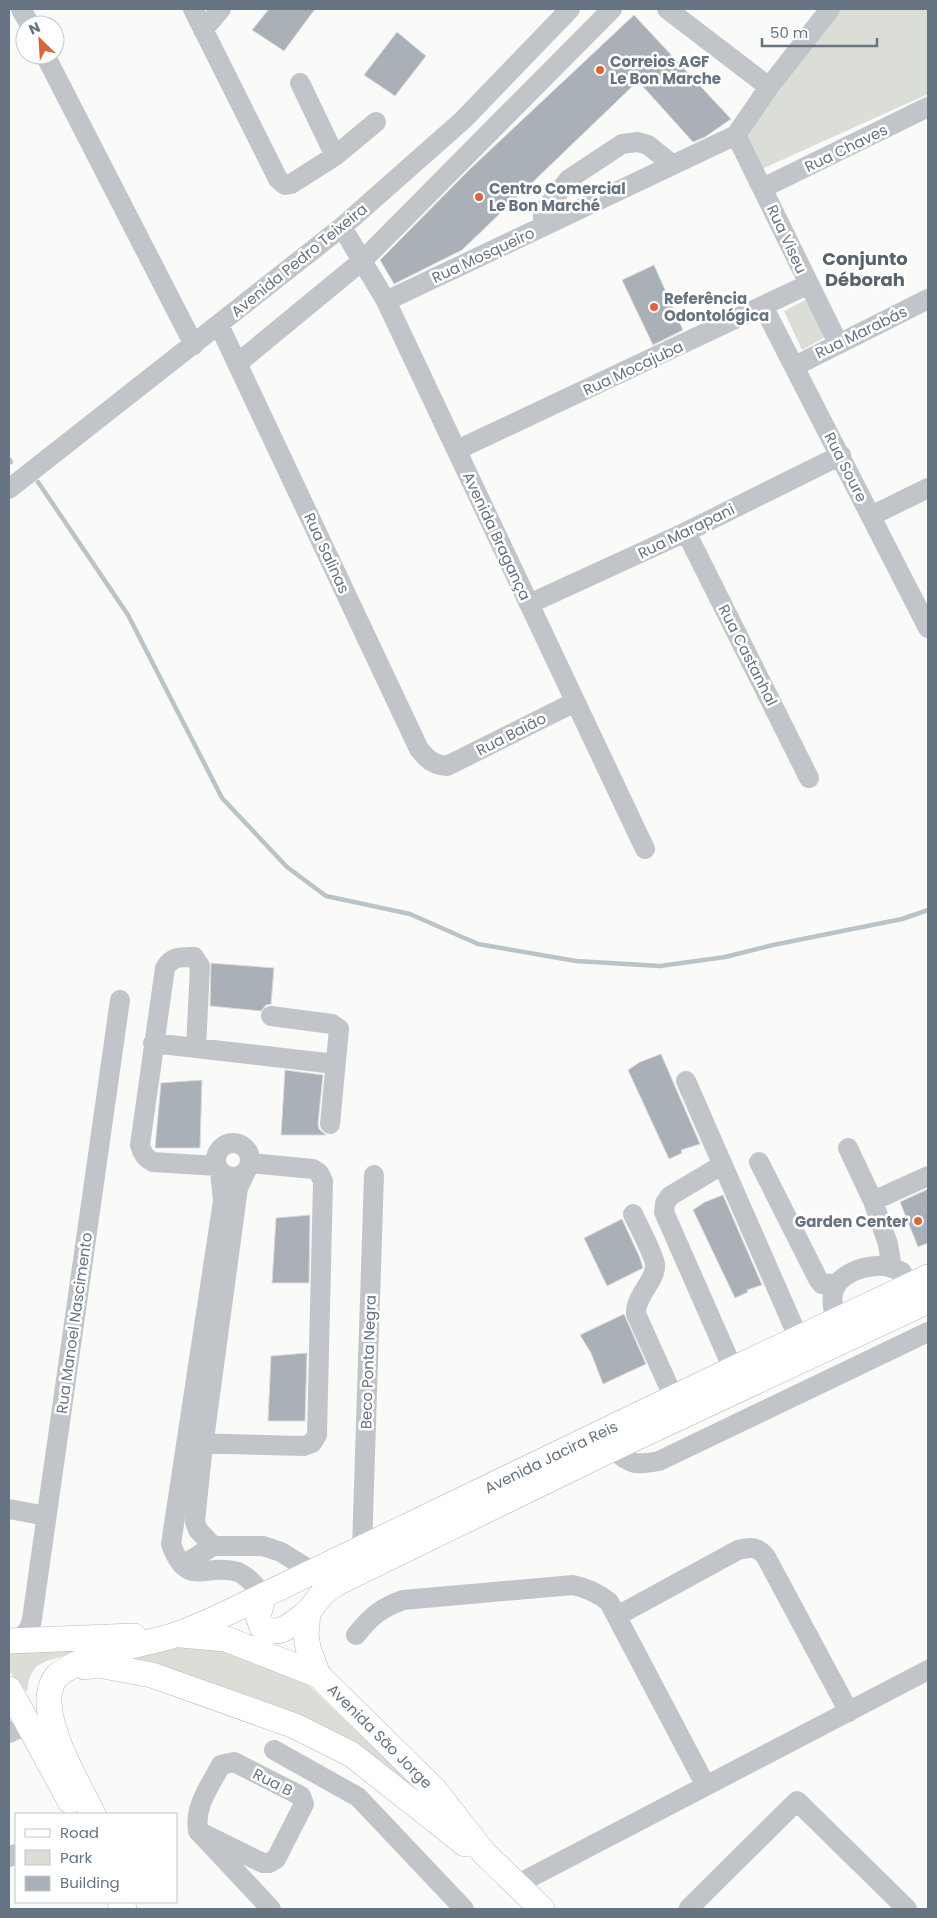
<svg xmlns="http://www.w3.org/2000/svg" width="937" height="1918" viewBox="0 0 937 1918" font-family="Poppins,sans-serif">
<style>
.green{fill:#daded7}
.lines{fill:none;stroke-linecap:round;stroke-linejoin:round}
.stream{stroke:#bac4c8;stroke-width:4.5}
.building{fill:#a9b0b7;stroke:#dcdcda}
.major-casing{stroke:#b5b9be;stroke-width:26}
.minor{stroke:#c1c5c9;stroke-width:20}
.major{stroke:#fff;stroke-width:25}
.poi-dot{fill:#d96539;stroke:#fff;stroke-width:2}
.labels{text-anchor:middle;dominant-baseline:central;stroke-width:5;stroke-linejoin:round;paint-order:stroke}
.poi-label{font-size:15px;font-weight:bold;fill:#667481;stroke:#fff;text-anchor:start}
.street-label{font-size:15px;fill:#667481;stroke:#fff}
.quarter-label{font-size:18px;font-weight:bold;fill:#58636c;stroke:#fff}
</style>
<rect width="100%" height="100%" fill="#fafaf8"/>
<!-- green -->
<path class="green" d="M841,9h87v85l-168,76 -18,-36z
M809,298l18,38 -25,14 -18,-39z
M117,1643c-16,4 -72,15 -81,24 -6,7 -8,15 -9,25l-18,-21v-25z
M167,1644l56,4 77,29 143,137 -141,-93 -46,-23 -51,-16 -109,-20z"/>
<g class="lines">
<!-- stream -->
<path class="stream" d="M9,459l2,3
M38,482l90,133 94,183 65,69 39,29 84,18 68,30 98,17 84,5 65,-9 48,-12 129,-26 26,-9"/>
</g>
<!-- building -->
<path class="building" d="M269,9h46l-31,42 -32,-21z
M634,15l97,104 -26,18 -12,5 -55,-61 -176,169 -68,34 -14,-24 91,-92z
M397,32l29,24 -31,40 -31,-21z
M654,265l29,65 -30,15 -31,-65z
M211,963l63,5 -3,36 -5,1 -5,6 -51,-5z
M661,1054l39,90 -19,6 1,3 -13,6 -41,-89 12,-8z
M285,1070l38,5 -5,48 1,6 7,6h-45z
M202,1080l-2,68h-45l6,-65z
M928,1189v54l-10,4 -18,-45z
M723,1195l39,90 -15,5 1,2 -13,6 -42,-88 12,-8z
M310,1215l-1,68h-37l4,-65z
M622,1219l18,39 3,10 -36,18 -23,-48z
M624,1314l22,50 -43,20 -12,-31 -11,-18z
M307,1353l-2,68h-37l3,-65z"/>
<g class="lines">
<defs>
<path id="major" d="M264,1595l-6,21 4,11c17,12 32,-5 46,-15
M181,1635l45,4 92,36 116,114 50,64 58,56
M9,1641l125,-5
M85,1667l13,-2 54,10 143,51 56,28 114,90
M318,1675l-10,-27 -2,-14 2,-22 15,-19 14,-10 275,-134 316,-148
M9,1689l61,112
M93,1814c-15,-30 -42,-76 -44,-110 -1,-8 2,-22 8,-28 23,-21 84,-31 115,-40 18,-6 36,-14 53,-22l508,-245 195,-92
M120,1902l4,7"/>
</defs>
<!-- major casing -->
<use href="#major" class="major-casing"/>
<!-- minor -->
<path class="minor" d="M21,9l9,16
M193,9l85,170 7,6 6,-1 44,-28 41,-34
M667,9l102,78
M203,30l18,-21
M45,55l149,290
M300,83l35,73
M736,135l102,208
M763,188l165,-81
M543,226v-14l26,-33 53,-35 16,-2 10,3 25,20
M342,227l44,74 259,548
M386,301l350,-166 33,-48 61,-78
M763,306l165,322
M219,325l200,424c8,10 14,16 28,17l128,-64
M238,363l125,-103 249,-251
M795,366l133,-67
M457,450l352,-166
M9,489l333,-262 121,-107 107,-111
M871,516l57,-28
M686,532l123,246
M529,604l157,-72 155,-77
M271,1016l61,8 7,5 -9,95
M153,1043l182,21
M196,1048l4,-82 -6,-9c-14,0 -21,-1 -29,11l-25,177c2,8 5,13 13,17l64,4
M686,1081l113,258
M216 1160a17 17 0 1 1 34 0a17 17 0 1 1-34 0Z
M848,1148l25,53
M759,1162l59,117 4,5 16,-1
M722,1165l-52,31 -5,7 -1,9 69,157
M220,1171l3,30 -52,343c16,46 36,18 67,28 10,4 18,15 26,23
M245,1173l-7,15 -36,266 -7,68 3,8 15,16h50l18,6 32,20
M633,1214c5,11 20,39 22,50 2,16 -20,31 -19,50l38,84
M892,1268l-4,-24 -15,-43 55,-25
M836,1321c-2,-9 -5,-17 -3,-27 3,-18 26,-27 43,-28 9,-1 18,2 26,6
M190,1443l114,3 8,-3 5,-8 6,-254 -4,-8 -6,-4 -63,-6
M612,1449c20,15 21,17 47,12l269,-129
M9,1509l37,7
M362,1548l12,-373
M183,1565l30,-19
M617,1616l121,-66c13,-3 19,-4 28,7l83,155
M356,1635c15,-19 25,-27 47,-35l170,-15c14,3 25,8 36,17l97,184
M17,1641c8,-7 13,-11 15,-22l88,-619
M9,1733l18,-9
M274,1750l84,47 106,112
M198,1831l65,32h6l7,-4 28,-55 -3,-8 -67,-34 -13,3c-11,21 -27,41 -23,66l73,78
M9,1857l7,-3
M516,1885l412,-215
M691,1909l-2,-1 108,-107 110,108"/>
<!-- major -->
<use href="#major" class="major"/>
</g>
<!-- markers -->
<g class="poi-dot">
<circle cx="600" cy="70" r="5"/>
<circle cx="479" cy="197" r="5"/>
<circle cx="654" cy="307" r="5"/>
<circle cx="918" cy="1221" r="5"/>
</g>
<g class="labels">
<!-- poi labels -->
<g class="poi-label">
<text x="610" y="61">Correios AGF<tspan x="610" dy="17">Le Bon Marche</tspan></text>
<text x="489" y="188">Centro Comercial<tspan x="489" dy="17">Le Bon Marché</tspan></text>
<text x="664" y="298">Referência<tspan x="664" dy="17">Odontológica</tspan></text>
<text x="908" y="1221" text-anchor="end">Garden Center</text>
</g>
<!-- street labels -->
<g class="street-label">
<text transform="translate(846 148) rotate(-26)">Rua Chaves</text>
<text transform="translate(787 239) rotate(65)">Rua Viseu</text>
<text transform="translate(483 255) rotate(-25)">Rua Mosqueiro</text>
<text transform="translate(299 260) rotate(-39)">Avenida Pedro Teixeira</text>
<text transform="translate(861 332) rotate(-26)">Rua Marabás</text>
<text transform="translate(633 368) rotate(-25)">Rua Mocajuba</text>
<text transform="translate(846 467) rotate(63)">Rua Soure</text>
<text transform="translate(686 531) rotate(-26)">Rua Marapani</text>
<text transform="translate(497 536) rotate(65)">Avenida Bragança</text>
<text transform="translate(327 553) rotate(65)">Rua Salinas</text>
<text transform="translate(748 655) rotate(63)">Rua Castanhal</text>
<text transform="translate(511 734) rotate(-27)">Rua Baião</text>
<text transform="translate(74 1323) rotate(-82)">Rua Manoel Nascimento</text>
<text transform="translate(368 1362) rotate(-88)">Beco Ponta Negra</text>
<text transform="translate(551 1457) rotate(-26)">Avenida Jacira Reis</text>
<text transform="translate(380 1736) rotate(45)">Avenida São Jorge</text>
<text transform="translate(273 1782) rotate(27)">Rua B</text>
</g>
<!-- quarter labels -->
<g class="quarter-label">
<text x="865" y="258">Conjunto<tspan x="865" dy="21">Déborah</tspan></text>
</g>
</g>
<!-- border -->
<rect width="937" height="1918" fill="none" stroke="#667481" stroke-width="20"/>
<!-- legend -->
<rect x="15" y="1813" width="162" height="90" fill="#ffffff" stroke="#c2c7cd"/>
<rect x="25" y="1829" width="25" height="8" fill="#ffffff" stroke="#c2c7cd"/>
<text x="60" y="1838" font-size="15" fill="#667481">Road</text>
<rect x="25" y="1850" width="25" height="15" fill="#daded7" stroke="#c2c7cd"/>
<text x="60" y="1863" font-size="15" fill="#667481">Park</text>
<rect x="25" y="1876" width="25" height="15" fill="#a9b0b7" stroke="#c2c7cd"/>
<text x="60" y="1888" font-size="15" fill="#667481">Building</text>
<!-- north arrow -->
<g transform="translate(40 40) rotate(335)"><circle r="24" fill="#ffffff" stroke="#c2c7cd"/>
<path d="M0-4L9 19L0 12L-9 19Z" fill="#d96539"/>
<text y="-8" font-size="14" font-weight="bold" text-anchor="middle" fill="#667481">N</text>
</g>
<!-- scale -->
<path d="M762 38v8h115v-8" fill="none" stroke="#667481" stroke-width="2.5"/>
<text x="770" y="38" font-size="15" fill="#667481" stroke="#ffffff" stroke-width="4" paint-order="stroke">50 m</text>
</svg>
